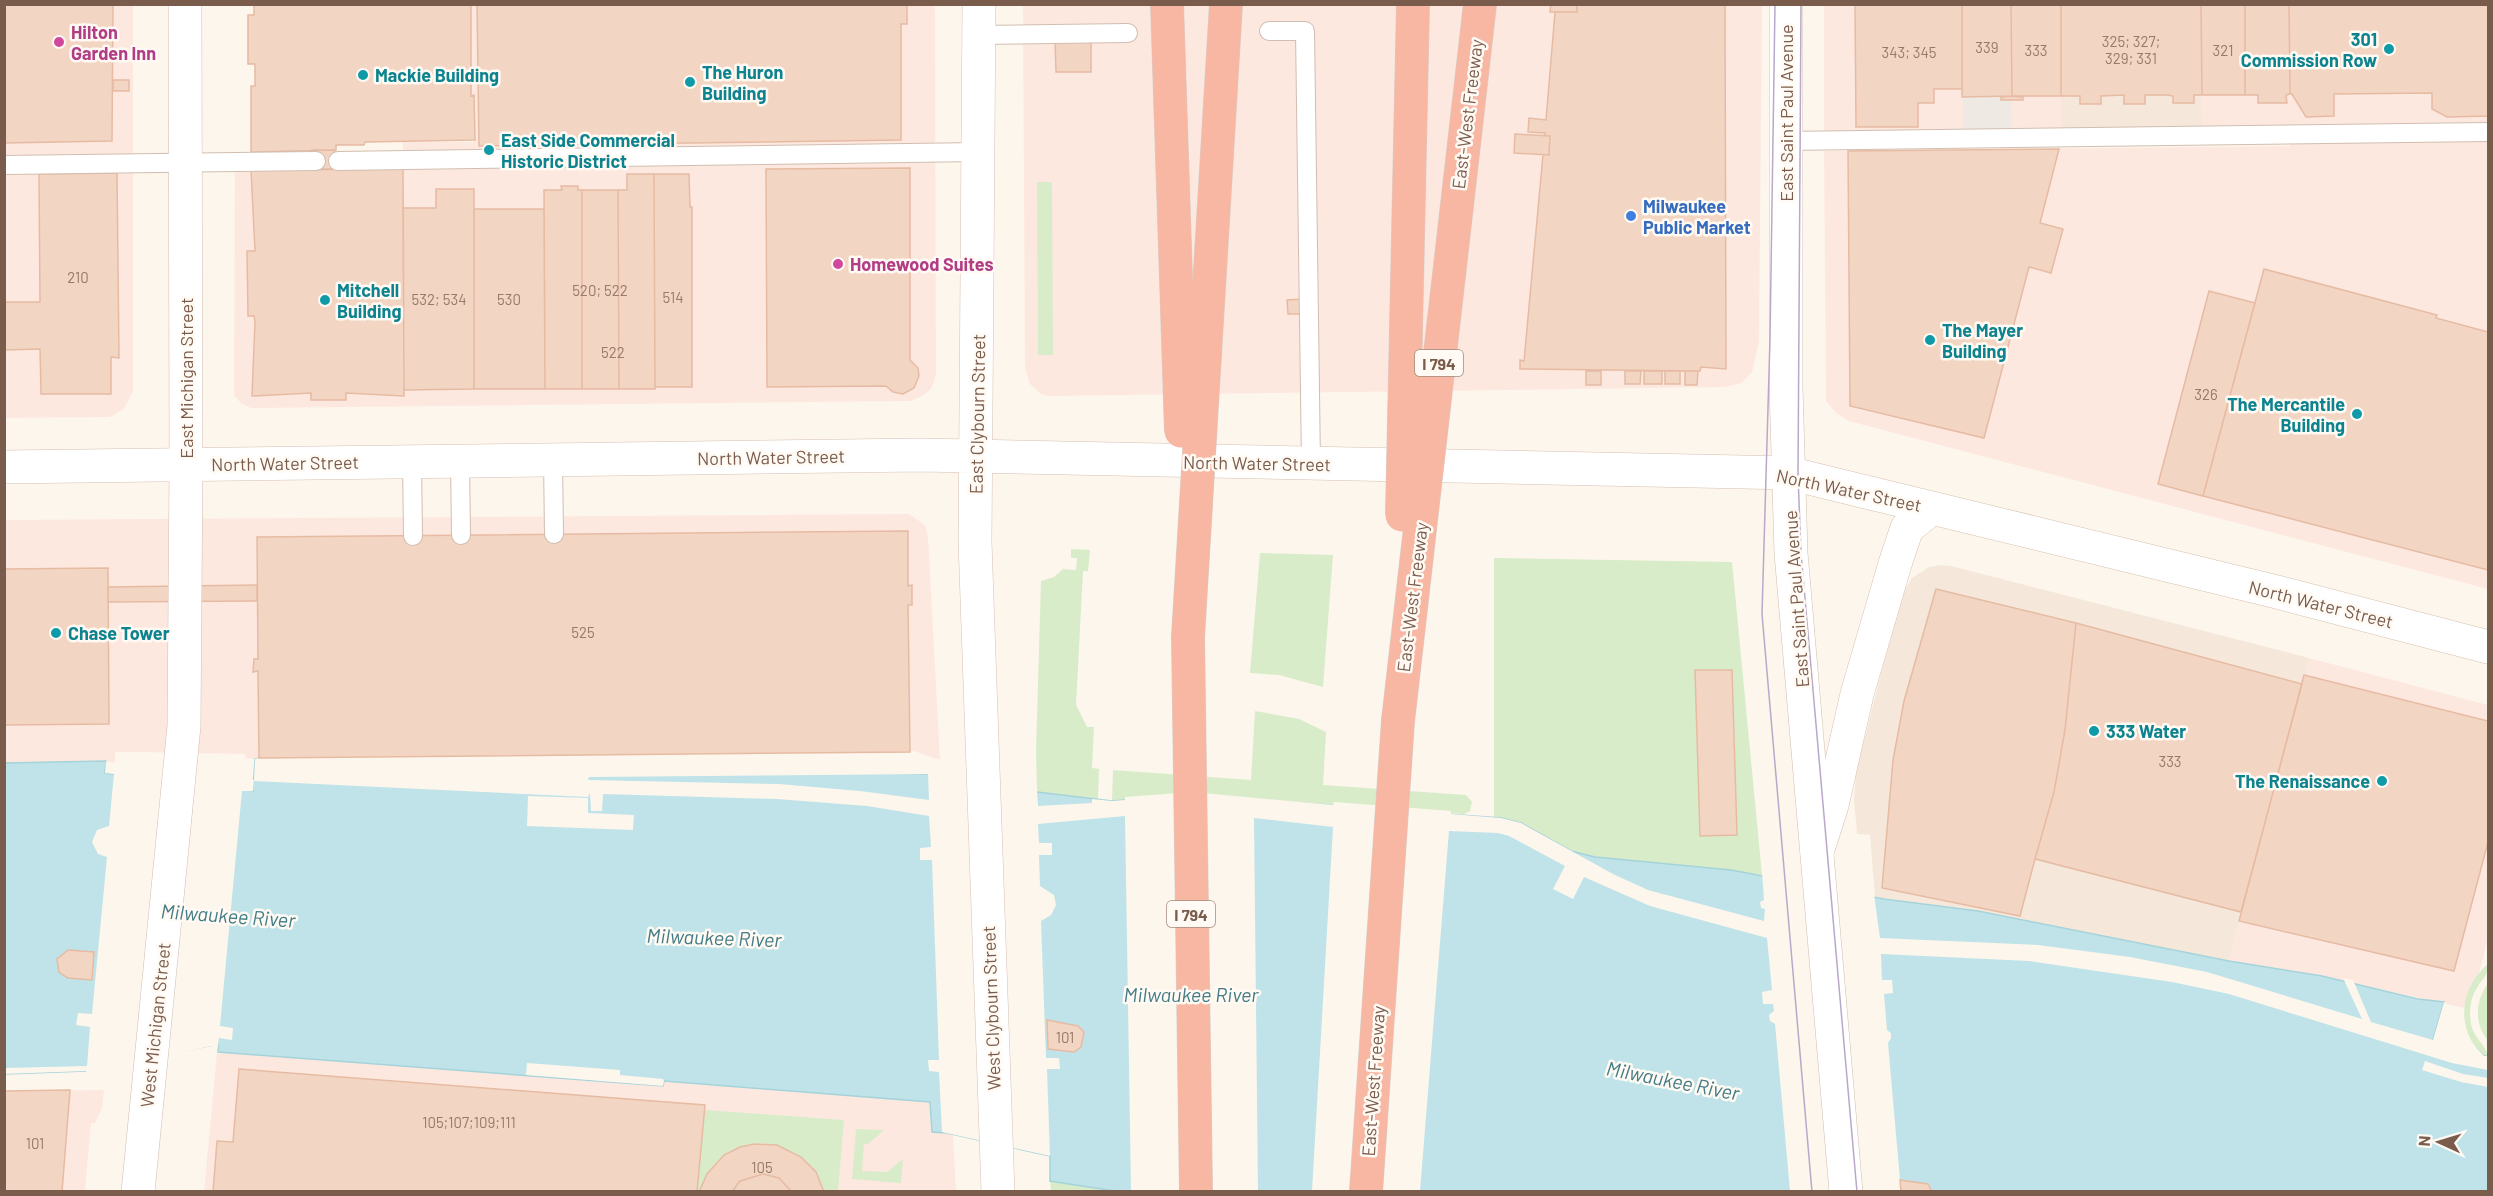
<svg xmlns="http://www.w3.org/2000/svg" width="2493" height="1196" viewBox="0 0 2493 1196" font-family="Barlow,sans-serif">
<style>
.residential{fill:#f5e8da}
.commercial{fill:#fde8e0}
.industrial{fill:#efe9e4}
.green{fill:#d8ecc9}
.water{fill:#bfe3e8;stroke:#a5d3da;stroke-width:1.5}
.pier{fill:#fdf6ec;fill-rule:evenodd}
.building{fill:#f3d5c3;stroke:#e6bba3;stroke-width:1.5}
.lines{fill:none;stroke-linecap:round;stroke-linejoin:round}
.service-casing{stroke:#d1beb0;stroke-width:20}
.tertiary-casing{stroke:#d1beb0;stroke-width:34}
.secondary-casing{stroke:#d6c0b0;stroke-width:34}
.motorway-casing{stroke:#dad1cd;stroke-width:34}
.service{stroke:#fff;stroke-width:18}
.tertiary{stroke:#fff;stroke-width:33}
.secondary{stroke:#fff;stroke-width:33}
.motorway{stroke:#f7b7a3;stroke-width:33}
.tram{stroke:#b9a8c9;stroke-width:1.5}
.motorway-bridge-casing{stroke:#dad1cd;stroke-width:34;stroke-linecap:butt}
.motorway-bridge{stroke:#f7b7a3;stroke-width:33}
.hotel-dot{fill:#d1479c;stroke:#fffaf3;stroke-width:2}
.culture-dot{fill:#0f9aa8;stroke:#fffaf3;stroke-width:2}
.shop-dot{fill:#3f7fe0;stroke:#fffaf3;stroke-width:2}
.labels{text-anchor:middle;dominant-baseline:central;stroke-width:5;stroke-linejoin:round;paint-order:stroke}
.number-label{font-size:15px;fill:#987a6a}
.shield{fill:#fffaf3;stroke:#a28b7f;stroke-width:1.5}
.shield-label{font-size:16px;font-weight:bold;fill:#7a5c4d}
.hotel-label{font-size:18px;font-weight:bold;fill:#b23c85;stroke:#fffaf3;text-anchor:start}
.culture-label{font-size:18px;font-weight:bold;fill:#0d838f;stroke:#fffaf3;text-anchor:start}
.street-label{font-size:18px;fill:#7a5c4d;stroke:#fffaf3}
.shop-label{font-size:18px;font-weight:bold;fill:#366cbe;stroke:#fffaf3;text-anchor:start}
.water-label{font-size:20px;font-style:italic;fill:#437c86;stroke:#fffaf3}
</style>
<rect width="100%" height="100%" fill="#fdf6ec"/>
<!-- residential -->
<path class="residential" d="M2061,5h140l1,121h-40l-1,4h-100z
M1940,565l11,1 358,92 -80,303 -251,-50 -103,-14 -5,-62 -13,-1 -3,-34 2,-27 44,-175 12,-20 17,-11z"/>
<!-- commercial -->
<path class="commercial" d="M4,5h129v386l-9,18 -14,8 -105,1z
M471,5h464l1,370 -5,14 -9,7 -12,5 -659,7 -10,-5 -7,-8 1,-243 168,-1v-9h71v-46h-3z
M1023,5h739l-3,337 -7,30 -10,11 -17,4 -677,9 -7,-2 -11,-10 -5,-16z
M1824,5h138l1,126 -139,1z
M2011,5h50v125h-49z
M2201,5h287v584l-639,-168 -13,-8 -10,-12 -2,-250 466,-5 -1,-21 -87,1z
M909,514l16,11 3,12 12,223 -26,-9 -659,8 -10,-1v-4l-108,-2h-22v10l-110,1 -1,-243z
M2309,658l179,47v234l-9,33 -8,12 -7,24 -142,-32 -93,-15z
M217,1052l445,34 2,-5 267,21 1,30 21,2 3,57 -752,1z
M104,1090l-2,18 -7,15h-4l-6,68h-80l-1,-100z"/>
<!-- industrial -->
<path class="industrial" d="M1962,5h49l1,125 -49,1z"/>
<!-- green -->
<path class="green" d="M1037,182h15l1,173h-15z
M1071,549l19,1 -2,21h-5l-7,134 11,22h7l-2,41 7,1 -1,30 -61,-7 -1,-41 5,-170 13,-4 9,-8 13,1 1,-12h-6z
M1260,553l73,2 -10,132 -44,-12 -29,-2z
M1494,558l238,4 30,313 -167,-18 -24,-6 -50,-28 -27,-6z
M1255,711l44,8 27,13 -3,53 143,10 6,7 -2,9 -6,3 -272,-19 -80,6 1,-31 138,10z
M2488,964c0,13 -5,13 -11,24 -7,10 -8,24 -6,36 2,13 15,21 17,32h-4c-29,-25 -25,-69 4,-92z
M2488,983v58c-14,-18 -13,-39 0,-58z
M705,1110l139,10 -6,71h-14c-12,-42 -64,-62 -100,-36 -14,10 -18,29 -27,37z
M856,1129l28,1 -16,14h-4l-2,27 25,1 16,-13 -2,24 -49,-4z
M1050,1181l71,10h-70z"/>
<!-- water -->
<path class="water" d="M259,758l669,16 109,18 75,9 80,-6 309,23 20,5 50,28 24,6 136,13 153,29 94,12 251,50 93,15 96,23 26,3 -11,38 43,8 8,8h4v135l-1367,1 -71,-11v-25l-103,-23 -15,-1 -2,-30 -266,-21 -1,5 -445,-34v-8l-132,27 -81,3 -1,-311 102,-2 -1,12 148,18 2,-32z"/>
<!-- pier -->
<path class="pier" d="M910,752l21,6v14l106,17 1,17 54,-3v-4l20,2 13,-1v-3l67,-5 141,13 1,-3 117,9v3l50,4 20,5 92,51 35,16 116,31 1,-12 -4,-1 -1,-6 4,-2 -2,-28 112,22 6,44 158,7 92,12 77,15 155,47 -19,-41 10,2 18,42 62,18 11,-38 2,1 -9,34 36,7 11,12h4v14l-36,-7 -223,-69 -57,-12 -143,-21 -148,-7 1,26h10l1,13 -9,1 3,36 4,3v5l-3,5 13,148h-111l-15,-167 -5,-3 -1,-6 5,-4 -1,-7h-10l-1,-12 10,-2 -5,-52 -117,-32 -66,-29 -11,22 -20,-10 12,-23 -56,-30 -11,-3 -49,-2 -29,360h-108l21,-364 -79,-9 4,373h-127l-6,-375 -87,8 1,19h13v12h-13l1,31 14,9 2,10 -5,10 -10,6 5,137h13l1,11h-13l3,87 -108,-24 -3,-60 -10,-1 -1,-11h11l-7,-200h-12v-12l11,-1 -2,-31 -62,-10 -90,-7 -174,-5 -1,17h-11l-1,-18 -2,4 -334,-16 -1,10h-11l-22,235 13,2 -1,12 -13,-2 -2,14 -2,1v-7h-4l-124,28 -1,-3 -82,3 1,-6 82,-2 3,-39 -14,-2 2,-12 14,1 15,-157 -9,-3 -6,-12 5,-12 12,-4 5,-52 -9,-1 1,-12 3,1 -1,8 142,18 1,-7 3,-1 1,-21 4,-1zM928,774l1,26 -69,-9 -81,-7 -191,-4 1,-3z
M528,796l60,2v15l46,2 -1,15 -106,-4z
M2425,1061l38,13 25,4v9l-27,-5 -39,-12z
M527,1063l93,7v5l43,4 1,2 -1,5 -137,-11z"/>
<!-- building -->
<path class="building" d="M4,4h109l-1,137 -108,2z
M471,4v92l3,-1 1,45 -110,2 -1,3h-28v5h-2l-83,2v-66h4v-22h-7v-49h6v-11z
M477,4h430v20h-6v116l-422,6z
M1551,4h26v8h-27z
M1577,4h148l1,365 -25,-2 -1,4 -180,-2v-9l4,1 19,-206h6l1,-19h-6l1,-3 -17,-1 1,-14 17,2 9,-108h22z
M1855,4h107v85h-28v14h-16v24h-62z
M1962,4h49l1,92 -50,1z
M2011,4h50v92h-49z
M2061,4h140l1,91h-8v8h-21v-7l-5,-1h-23v9h-21v-9l-23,1v8h-21v-8h-19z
M2201,4h44v91h-43z
M2245,4h44l1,90 -4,1 1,8h-29v-8h-13z
M2289,4h199v112l-41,1 -15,-8v-16l-98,1v22l-28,1 -14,-23h-2z
M1055,40h36v32h-35z
M113,80h16v11h-16z
M2012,96l11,1v3h-22v-3z
M1515,134l35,2 -1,19 -35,-2z
M2059,149l-19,74 23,6 -12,44 -22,-6 -45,171 -134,-32 -2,-255z
M312,150h22l7,19h-23z
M910,168v192l8,8 1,8 -5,12 -11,6 -10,-2 -7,-6 -119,1 -1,-218z
M403,169l1,227 -58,-3v7h-35v-7l-59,3 3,-75 -1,-5h-6l-1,-65h8l-4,-81z
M117,173l2,185 -8,-1v37h-70l-1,-45 -35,1 -1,-36v-12h36l-1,-128z
M627,174h27l1,215h-36l-1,-199h9z
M627,174h27l1,215h-73v-199h45z
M654,174h35l1,33h2v180h-37z
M561,186h17v4h4v199h-37l-1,-199h18z
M436,189h38v200l-70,1 -1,-182h33z
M582,190h36l1,199h-37z
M474,209h70l1,180h-71z
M2264,269l173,46 -1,3 52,14v238l-285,-74z
M2209,291l46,12 -52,193 -45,-12z
M1303,299v15h-15l-1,-14z
M1586,371h15v14h-15z
M1625,371h16l-1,13h-15z
M1644,371h18v13h-18z
M1665,371h15v13h-15z
M1685,371h13l-1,14h-12z
M908,531v55l4,-1v20h-4l2,147 -651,6 -1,-87 -5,1 1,-13h4l-1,-122z
M108,568l1,156 -105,1v-156z
M257,585v16l-149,1v-15z
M1936,589l140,34 226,61 -61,228 -206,-53 -15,57 -138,-28 11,-128 11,-59z
M2076,623l226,61 -61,228 -206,-53 19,-67 11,-62z
M1695,670h37l5,165 -37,1z
M2304,675l184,46v121l-34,129 -215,-50z
M68,950l26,2 -2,28 -24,-2 -9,-6 -2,-13z
M1047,1020l31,6 6,6 -3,15 -7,5 -26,-3z
M239,1069l466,36 -8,87h-484l4,-51 16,1z
M239,1069l466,36 -8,87h-484l4,-51 16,1z
M70,1090l-8,102h-58v-101z
M754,1144l23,1 24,12 15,15 8,20h-32l-13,-14 -16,-4 -23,7 -8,11h-33l8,-18 17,-19 16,-8z
M754,1144l23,1 24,12 15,15 8,20h-125l8,-18 17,-19 16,-8z
M1900,1180l28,4 4,8h-31z"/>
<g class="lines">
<defs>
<path id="service" d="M1269,31h36l6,433
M979,35l149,-2
M1785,141l703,-9
M338,161l641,-9
M4,165l312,-4
M553,460l1,74
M460,461l1,74
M412,462l1,74"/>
<path id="tertiary" d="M1786,4v384l5,165 55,639
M138,1192l46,-466 2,-261 -1,-461"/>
<path id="secondary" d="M979,4l-4,538 23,650
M4,467l917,-12 867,18 489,119 211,55
M1817,852l15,-47 25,-111 38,-130 12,-36 25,-20"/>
<path id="motorway" d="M1188,637l8,555
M1366,1192l32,-471"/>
</defs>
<!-- service casing -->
<use href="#service" class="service-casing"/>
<!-- tertiary casing -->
<use href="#tertiary" class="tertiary-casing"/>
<!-- secondary casing -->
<use href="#secondary" class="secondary-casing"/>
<!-- motorway casing -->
<use href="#motorway" class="motorway-casing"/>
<!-- service -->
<use href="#service" class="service"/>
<!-- tertiary -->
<use href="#tertiary" class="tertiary"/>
<!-- secondary -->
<use href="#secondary" class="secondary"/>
<!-- motorway -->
<use href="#motorway" class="motorway"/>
<!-- tram -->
<path class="tram" d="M1775,4l-5,335 -8,275 50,578
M1801,4l-3,471 3,78 56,639"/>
<defs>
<path id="motorway-bridge" d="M1167,4l14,427
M1402,515l11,-511
M1188,637l38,-633
M1398,721l82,-717"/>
</defs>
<!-- motorway-bridge casing -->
<use href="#motorway-bridge" class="motorway-bridge-casing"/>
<!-- motorway-bridge -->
<use href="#motorway-bridge" class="motorway-bridge"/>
</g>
<!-- markers -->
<g class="hotel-dot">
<circle cx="59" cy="42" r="6"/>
<circle cx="838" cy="264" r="6"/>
</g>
<g class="culture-dot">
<circle cx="2389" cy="49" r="6"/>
<circle cx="363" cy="75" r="6"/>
<circle cx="690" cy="82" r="6"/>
<circle cx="489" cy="150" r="6"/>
<circle cx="325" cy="300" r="6"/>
<circle cx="1930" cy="340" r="6"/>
<circle cx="2357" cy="414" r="6"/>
<circle cx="56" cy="633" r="6"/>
<circle cx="2094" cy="731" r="6"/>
<circle cx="2382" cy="781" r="6"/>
</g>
<circle class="shop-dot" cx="1631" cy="216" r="6"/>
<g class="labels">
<!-- number labels -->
<g class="number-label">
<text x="2131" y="41">325; 327;<tspan x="2131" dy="17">329; 331</tspan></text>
<text x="1987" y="47">339</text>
<text x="2036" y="50">333</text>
<text x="2223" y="50">321</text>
<text x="1909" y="52">343; 345</text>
<text x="78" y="277">210</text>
<text x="600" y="290">520; 522</text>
<text x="673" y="297">514</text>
<text x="439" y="299">532; 534</text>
<text x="509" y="299">530</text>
<text x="613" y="352">522</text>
<text x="2206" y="394">326</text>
<text x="583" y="632">525</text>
<text x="2170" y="761">333</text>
<text x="1065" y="1037">101</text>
<text x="469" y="1122">105;107;109;111</text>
<text x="35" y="1143">101</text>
<text x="762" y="1167">105</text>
</g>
<!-- shield labels -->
<g class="shield">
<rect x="1415" y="350" width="48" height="26" rx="4.5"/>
<rect x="1167" y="901" width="48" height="26" rx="4.5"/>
</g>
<g class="shield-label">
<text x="1439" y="363">I 794</text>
<text x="1191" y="914">I 794</text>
</g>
<!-- hotel labels -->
<g class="hotel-label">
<text x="71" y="32">Hilton<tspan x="71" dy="21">Garden Inn</tspan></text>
<text x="850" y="264">Homewood Suites</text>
</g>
<!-- culture labels -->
<g class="culture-label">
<text x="2377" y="39" text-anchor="end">301<tspan x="2377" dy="21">Commission Row</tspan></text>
<text x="702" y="72">The Huron<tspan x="702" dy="21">Building</tspan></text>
<text x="375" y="75">Mackie Building</text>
<text x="501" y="140">East Side Commercial<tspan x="501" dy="21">Historic District</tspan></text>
<text x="337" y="290">Mitchell<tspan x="337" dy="21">Building</tspan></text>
<text x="1942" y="330">The Mayer<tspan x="1942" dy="21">Building</tspan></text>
<text x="2345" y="404" text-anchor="end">The Mercantile<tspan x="2345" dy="21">Building</tspan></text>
<text x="68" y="633">Chase Tower</text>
<text x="2106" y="731">333 Water</text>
<text x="2370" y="781" text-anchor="end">The Renaissance</text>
</g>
<!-- street labels -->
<g class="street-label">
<text transform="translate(1786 113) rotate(-90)">East Saint Paul Avenue</text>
<text transform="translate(1467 114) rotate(-83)">East-West Freeway</text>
<text transform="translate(186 378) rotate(-90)">East Michigan Street</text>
<text transform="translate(977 414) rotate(-89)">East Clybourn Street</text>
<text transform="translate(771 457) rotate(-1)">North Water Street</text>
<text transform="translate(285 463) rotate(-1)">North Water Street</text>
<text transform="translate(1257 463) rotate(1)">North Water Street</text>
<text transform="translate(1849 490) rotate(12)">North Water Street</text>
<text transform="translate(1412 597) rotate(-83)">East-West Freeway</text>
<text transform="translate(1796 599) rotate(-94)">East Saint Paul Avenue</text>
<text transform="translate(2321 604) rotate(14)">North Water Street</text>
<text transform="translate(991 1008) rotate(-92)">West Clybourn Street</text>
<text transform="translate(155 1025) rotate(-84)">West Michigan Street</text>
<text transform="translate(1373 1081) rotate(-86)">East-West Freeway</text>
</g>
<!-- shop labels -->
<g class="shop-label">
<text x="1643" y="206">Milwaukee<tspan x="1643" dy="21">Public Market</tspan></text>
</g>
<!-- water labels -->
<g class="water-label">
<text transform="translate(228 915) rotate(4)">Milwaukee River</text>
<text transform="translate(714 937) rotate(2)">Milwaukee River</text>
<text x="1191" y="994">Milwaukee River</text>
<text transform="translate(1673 1080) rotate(11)">Milwaukee River</text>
</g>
</g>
<!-- border -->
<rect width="2493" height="1196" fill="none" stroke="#7a5c4d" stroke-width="12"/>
<!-- north arrow -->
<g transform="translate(2439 1142) rotate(274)" stroke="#fffaf3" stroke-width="4.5" paint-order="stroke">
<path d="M0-4.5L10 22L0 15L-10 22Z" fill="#7a5c4d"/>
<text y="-9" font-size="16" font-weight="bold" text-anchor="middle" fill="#7a5c4d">N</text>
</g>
</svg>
